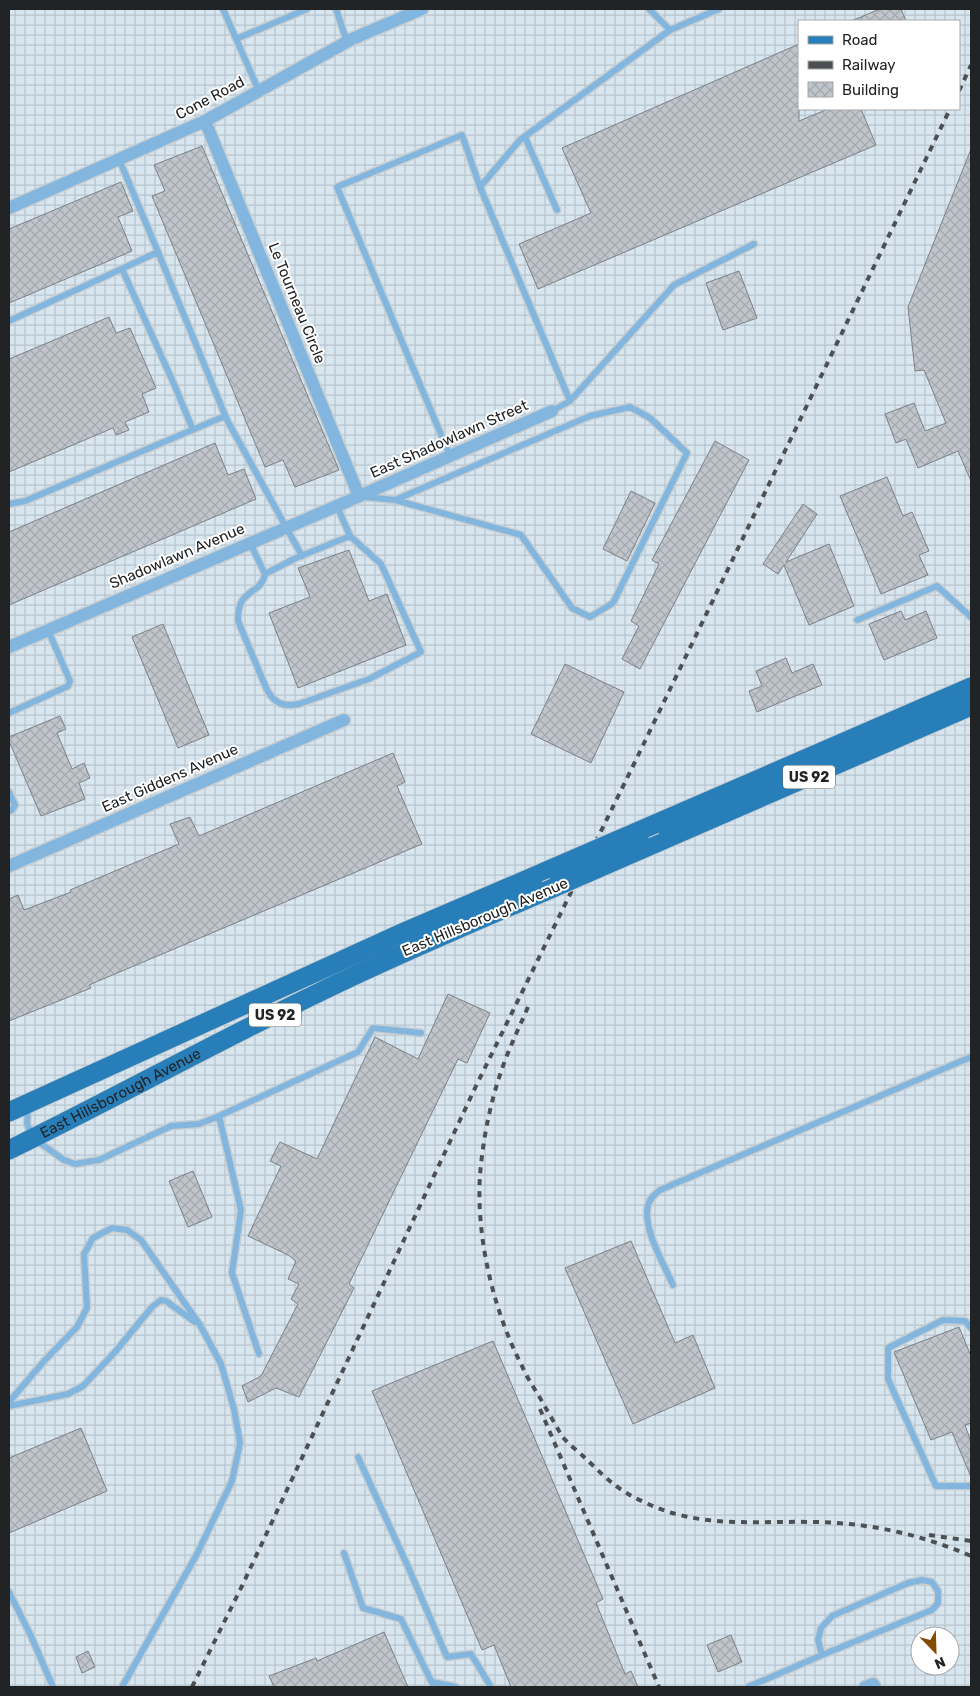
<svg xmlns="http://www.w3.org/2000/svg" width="980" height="1696" viewBox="0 0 980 1696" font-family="Rubik,sans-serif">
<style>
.industrial{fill:url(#industrial-grid);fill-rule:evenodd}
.building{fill:url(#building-cross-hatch);stroke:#7c8287}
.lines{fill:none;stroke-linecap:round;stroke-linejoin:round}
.lane-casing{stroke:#c7ced2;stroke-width:9}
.street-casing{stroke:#c7ced2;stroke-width:15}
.primary-casing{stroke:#c7ced2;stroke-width:21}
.lane{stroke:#83b6de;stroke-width:6}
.street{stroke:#83b6de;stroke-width:12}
.primary{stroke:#277eb8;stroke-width:19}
.rail{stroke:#4d5052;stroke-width:4;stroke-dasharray:6 6;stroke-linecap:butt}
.primary-bridge-casing{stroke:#c7ced2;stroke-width:21;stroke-linecap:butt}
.primary-bridge{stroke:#277eb8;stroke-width:19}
.labels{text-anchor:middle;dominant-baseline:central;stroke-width:4;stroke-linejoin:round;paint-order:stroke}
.shield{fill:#fff;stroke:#646566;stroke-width:1}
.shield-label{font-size:14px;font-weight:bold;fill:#212325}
.street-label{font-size:15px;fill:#212325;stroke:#fff}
</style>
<defs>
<pattern id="industrial-grid" width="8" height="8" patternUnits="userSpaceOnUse" patternTransform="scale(1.25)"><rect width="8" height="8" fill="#d8e6f0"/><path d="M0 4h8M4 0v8" fill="none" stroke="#b9c5ce"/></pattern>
<pattern id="building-cross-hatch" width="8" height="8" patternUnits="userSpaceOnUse" patternTransform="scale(1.25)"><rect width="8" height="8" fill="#bfc5cb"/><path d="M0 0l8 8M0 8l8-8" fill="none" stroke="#a4a9ae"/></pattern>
</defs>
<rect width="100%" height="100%" fill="#ecf3f8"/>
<!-- industrial -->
<path class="industrial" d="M9,9h962v1678h-962zM799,21h160v88h-160zM920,1636h30v30h-30z"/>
<!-- building -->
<path class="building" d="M880,9h21l5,12h-55z
M799,44v77l29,-12h33l15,36 -338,144 -19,-45 72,-31 -29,-65z
M202,146l137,324 -44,17 -12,-27 -18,7 -113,-271 13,-5 -11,-26z
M971,149v332l-13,-30 -40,17 -12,-29 -10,4 -11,-29 29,-11 11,28 21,-8 -22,-53 -9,1 -7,-64z
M121,182l12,29 -15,6 14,34 -123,52v-74z
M739,271l18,47 -34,12 -17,-47z
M109,317l7,16 14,-5 26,60 -14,6 7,18 -24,10 4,8 -13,5 -3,-7 -104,44v-113z
M715,441l34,19 -109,209 -18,-10 17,-33 -8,-5 28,-57 -7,-4z
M215,443l13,32 16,-6 12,30 -247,106v-73z
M887,477l16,39 9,-4 17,39 -10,4 9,20 -47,19 -41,-98z
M631,491l24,12 -28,58 -24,-12z
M803,504l14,10 -31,48 43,-18 25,62 -45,19 -25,-60 -6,9 -15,-10z
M349,550l20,51 18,-7 19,51 -108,43 -29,-75 41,-16 -12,-29z
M901,611l4,9 21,-9 11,27 -53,22 -15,-36z
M163,624l46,111 -31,13 -46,-111z
M786,658l6,15 21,-9 9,21 -65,27 -8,-21 13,-5 -6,-15z
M565,664l59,28 -33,71 -60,-29z
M60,716l6,13 -9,4 15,36 12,-6 6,15 -11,5 6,16 -44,17 -32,-75v-4z
M393,753l12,29 -8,4 25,58 -333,141 2,3 -82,33v-122l9,-4 6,15 47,-18 -1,-2 109,-46 -9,-20 20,-7 9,19z
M448,994l42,19 -23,50 -9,-4 -109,225 5,4 -55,109 -23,-9 -28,14 -6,-16 19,-10 37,-72 -7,-5 8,-15 -11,-5 8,-18 -8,-6 -40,-19 33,-70 -11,-5 10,-19 37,17 58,-122 43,22z
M193,1171l19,46 -24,10 -19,-46z
M631,1241l44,102 18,-8 22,53 -82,36 -68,-156z
M959,1327l12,29v67l-6,2 6,17v35l-19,-45 -21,8 -37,-88z
M493,1341l110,258 -7,4 29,71 6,-3 7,16h-127l-17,-42 -12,5 -110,-259z
M81,1428l26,63 -98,42v-75z
M384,1632l24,55h-134l-5,-11 47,-18 1,3z
M731,1635l11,27 -24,10 -11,-27z
M88,1651l7,16 -13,6 -6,-16z"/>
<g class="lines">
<defs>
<path id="lane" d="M223,9l36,82
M336,9l11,33
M670,30l49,-21
M236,39l71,-30
M525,137l32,73
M119,159l39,93
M480,187l40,-47 150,-110 -21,-21
M122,269l52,115 19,46
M9,321l149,-69 69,168 75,136
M552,411l18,-10 104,-116 80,-41
M450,456l-113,-269 125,-52 18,52 90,214
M365,497l30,3 126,35 51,73 18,9 23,-14 74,-150 -37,-35 -20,-11 -40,9 -195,84
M9,504l16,-3 200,-85
M250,543l15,31 31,-16 54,-22 -13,-30
M265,574c-4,22 -28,13 -27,47l29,69c8,14 17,17 32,14l70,-25 52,-27 -40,-88 -31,-28
M857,620l80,-34 34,31
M9,713l59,-27 2,-5 -22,-51
M9,792l6,13 -3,5 -3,1
M28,1106l-1,18 6,14 31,22 11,4 24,-4 72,-34 28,-2 20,-8 139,-64 15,-24 48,5
M219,1116l22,94 -9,63 27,81
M673,1285c-9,-21 -31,-57 -25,-80 2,-7 7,-11 12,-15l311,-133
M971,1328l-6,-7 -22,-1 -55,28v31l48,107h35
M9,1402l36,-42 32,-33 10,-19 -3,-54 9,-16 19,-10 15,2 14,10 59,85 21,39 13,45 6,34 -8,38 -35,73 -75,133
M9,1406l59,-12 15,-8 32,-34 37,-45 9,-7 5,1 29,21
M358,1457l51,112 38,88 24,-3 20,33
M344,1553l19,55 38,11 33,68
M9,1592l22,44 22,51
M432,1682l24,5
M748,1687l74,-32 110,-45 6,-7v-12l-6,-9 -10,-2 -14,3 -76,33 -11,12 -3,12 4,15"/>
<path id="street" d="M205,121l154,375
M9,208l196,-87 147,-82 70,-30
M9,647l328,-141 215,-95
M9,866l335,-146
M865,1687l8,-3 2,3"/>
<g id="primary">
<path d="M655,824l316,-137"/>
<path d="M647,847l324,-141"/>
<path d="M9,1112l393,-179 149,-64"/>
<path id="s1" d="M9,1150c104,-51 205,-107 309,-157 75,-37 151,-69 228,-102"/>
</g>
</defs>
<!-- lane casing -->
<use href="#lane" class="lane-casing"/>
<!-- street casing -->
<use href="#street" class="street-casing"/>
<!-- primary casing -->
<use href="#primary" class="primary-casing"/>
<!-- lane -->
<use href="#lane" class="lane"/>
<!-- street -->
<use href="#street" class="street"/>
<!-- primary -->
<use href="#primary" class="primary"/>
<!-- rail -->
<path class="rail" d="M959,91l12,-26
M528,1007c-9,21 -19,41 -26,62 -12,34 -19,70 -22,106 -4,62 13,135 42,191 6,14 15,26 22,39 6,10 12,21 18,31 6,8 16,15 23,22 10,9 19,19 30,27 13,11 44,25 61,29 44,12 88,7 134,8 56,0 110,12 161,34
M540,1409l119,278
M929,1535l42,6
M192,1687l50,-101 234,-500 156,-318 318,-659"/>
<defs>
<path id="primary-bridge" d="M551,869l104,-45
M546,891l101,-44"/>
</defs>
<!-- primary-bridge casing -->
<use href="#primary-bridge" class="primary-bridge-casing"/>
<!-- primary-bridge -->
<use href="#primary-bridge" class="primary-bridge"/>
</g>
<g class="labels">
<!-- shield labels -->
<g class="shield">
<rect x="783" y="765.5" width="52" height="23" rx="4"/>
<rect x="249" y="1003.5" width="52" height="23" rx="4"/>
</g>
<g class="shield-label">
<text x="809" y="777">US 92</text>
<text x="275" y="1015">US 92</text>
</g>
<!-- street labels -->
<g class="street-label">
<text transform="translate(210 98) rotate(-28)">Cone Road</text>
<text transform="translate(297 303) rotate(68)">Le Tourneau Circle</text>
<text transform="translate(449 439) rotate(-24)">East Shadowlawn Street</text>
<text transform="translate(177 556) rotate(-23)">Shadowlawn Avenue</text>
<text transform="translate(170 778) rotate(-24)">East Giddens Avenue</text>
<text transform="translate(485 917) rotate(-23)">East Hillsborough Avenue</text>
<text stroke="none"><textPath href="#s1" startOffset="125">East Hillsborough Avenue</textPath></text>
</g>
</g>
<!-- border -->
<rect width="980" height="1696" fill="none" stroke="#212325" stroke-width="20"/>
<!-- legend -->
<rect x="798" y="20" width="162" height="90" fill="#ffffff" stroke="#a6a7a8"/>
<rect x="808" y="36" width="25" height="8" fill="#277eb8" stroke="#a6a7a8"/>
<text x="842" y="45" font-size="15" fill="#212325">Road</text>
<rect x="808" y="61" width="25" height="8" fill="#4d5052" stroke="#a6a7a8"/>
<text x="842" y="70" font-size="15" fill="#212325">Railway</text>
<rect x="808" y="82" width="25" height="15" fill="url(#building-cross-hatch)" stroke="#a6a7a8"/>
<text x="842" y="95" font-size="15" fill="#212325">Building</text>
<!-- north arrow -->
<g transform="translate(935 1651) rotate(157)"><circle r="24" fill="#ffffff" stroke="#a6a7a8"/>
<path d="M0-4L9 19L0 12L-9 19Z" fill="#834a00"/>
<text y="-8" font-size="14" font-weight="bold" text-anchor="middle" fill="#212325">N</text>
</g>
</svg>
